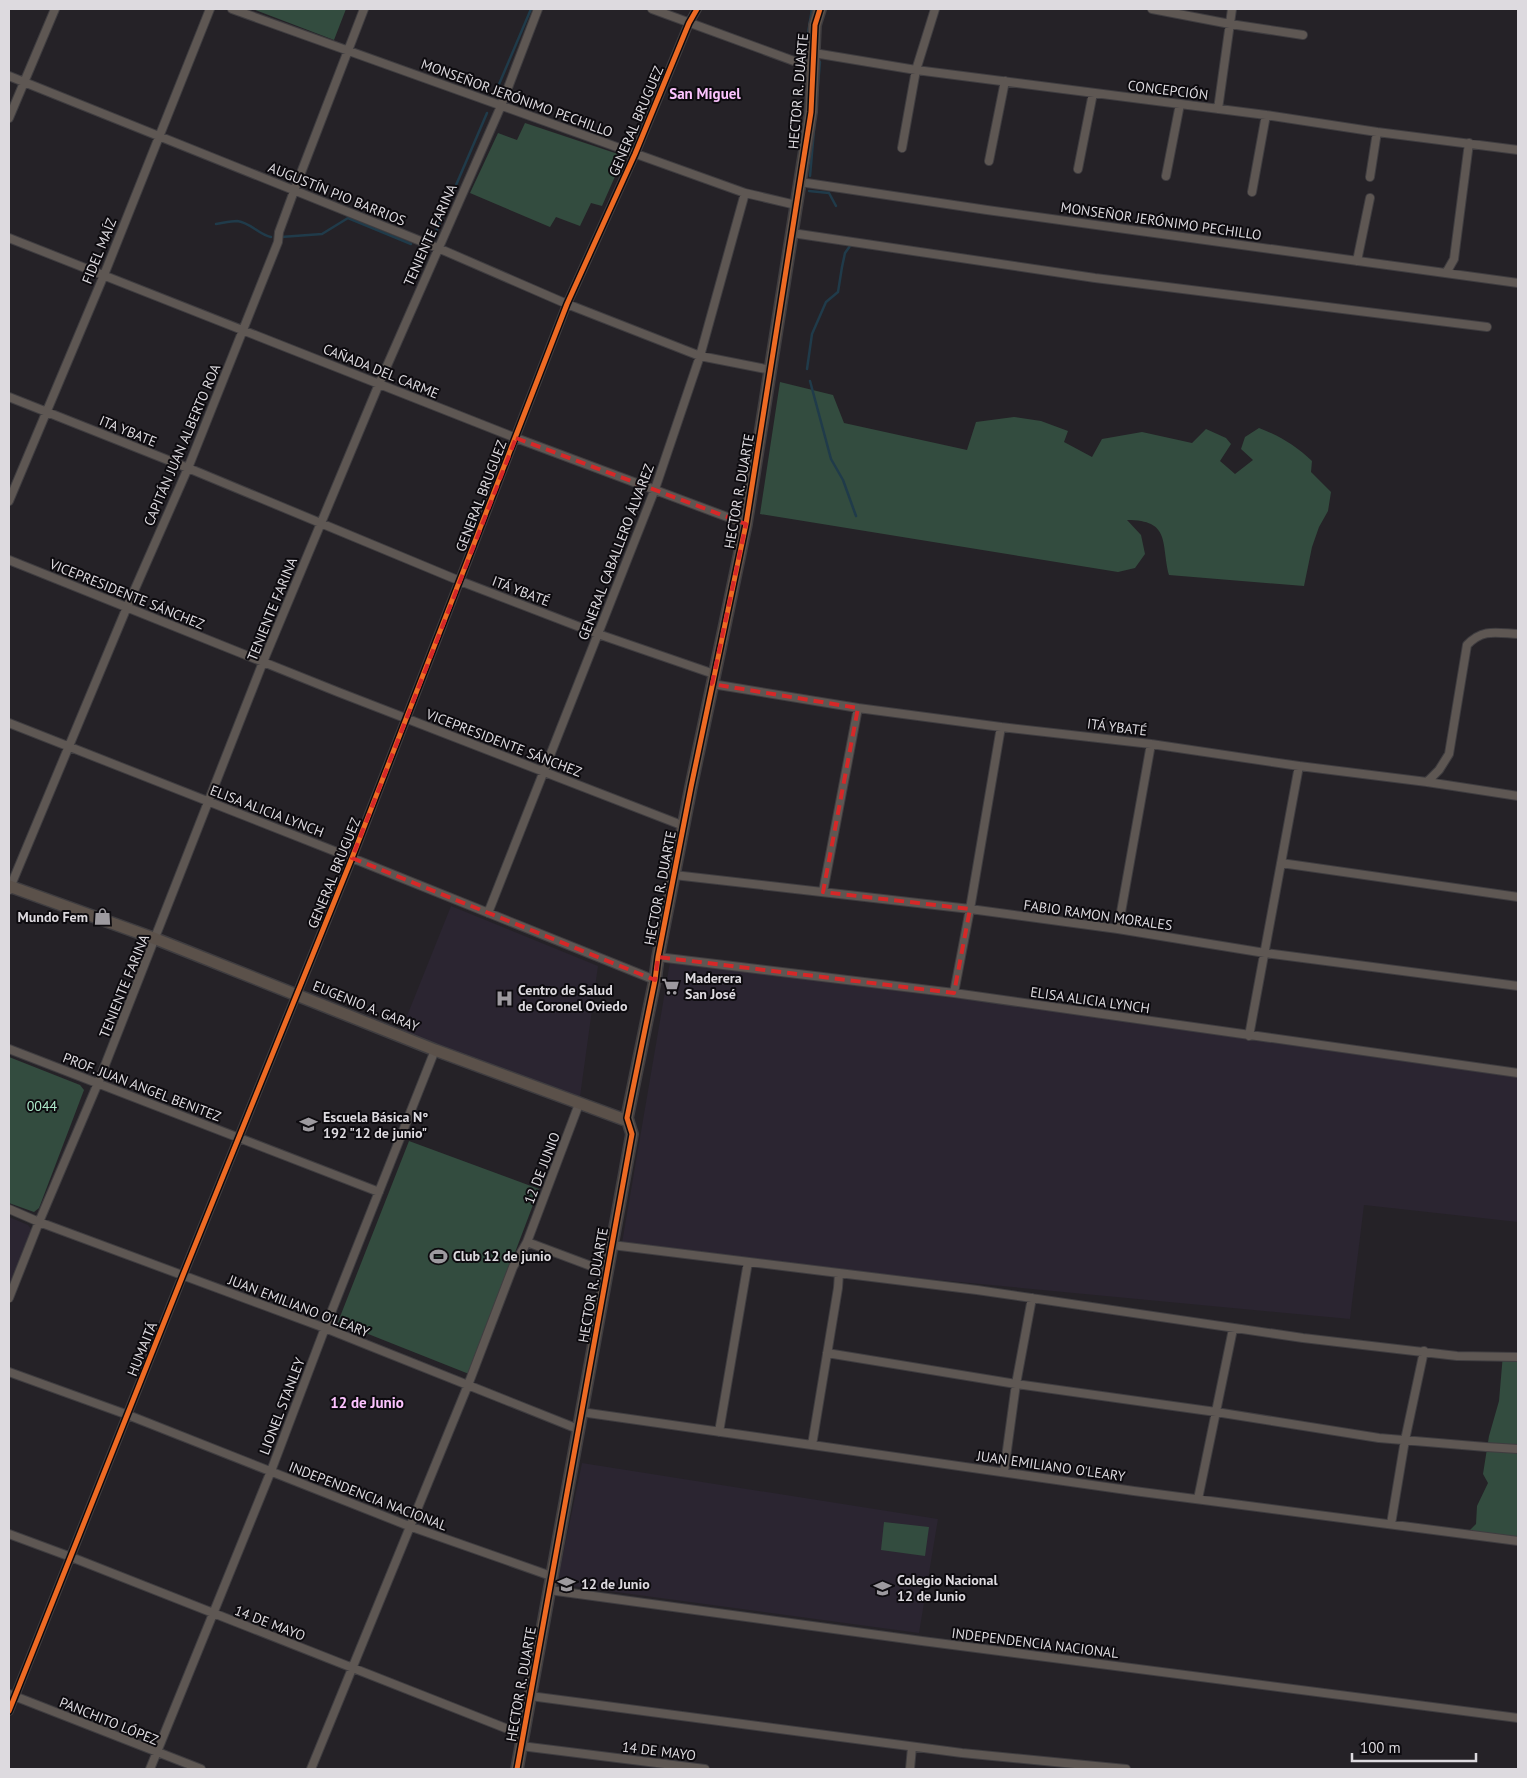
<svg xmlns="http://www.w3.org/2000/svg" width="1527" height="1778" viewBox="0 0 1527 1778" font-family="'PT Sans',sans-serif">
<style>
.built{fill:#2b2531}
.green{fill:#334c3f}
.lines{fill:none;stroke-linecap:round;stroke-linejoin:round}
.stream{stroke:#203b4a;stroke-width:2.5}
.street-casing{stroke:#3f3d40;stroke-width:10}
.secondary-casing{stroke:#3f3d40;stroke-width:14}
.street{stroke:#5e5753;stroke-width:8}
.secondary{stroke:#5b514a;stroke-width:11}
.cycleway-casing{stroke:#0d0b0f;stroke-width:8}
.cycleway{stroke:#ed6a23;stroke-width:5}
.marked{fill:none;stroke:#d62828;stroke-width:4;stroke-dasharray:10 6;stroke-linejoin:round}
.labels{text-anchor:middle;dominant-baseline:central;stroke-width:4;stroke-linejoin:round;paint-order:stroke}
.street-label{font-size:14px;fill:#dddadf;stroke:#0d0b0f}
.poi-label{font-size:14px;font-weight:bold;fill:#dddadf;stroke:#0d0b0f;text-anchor:start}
.park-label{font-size:14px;fill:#aeeacb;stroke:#0d0b0f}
.neighbourhood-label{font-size:15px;font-weight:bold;fill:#fcc3fe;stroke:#0d0b0f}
</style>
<rect width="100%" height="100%" fill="#252227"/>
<!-- built -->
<path class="built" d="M451,906l147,60 -18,131 -179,-66z
M670,962l848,108v152l-154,-17 -14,114 -550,-52 -178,-24z
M9,1217l19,8 4,5 -23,57z
M582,1463l356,56 -19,114 -362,-49z"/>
<!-- green -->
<path class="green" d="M253,9h93l-12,31z
M525,123l99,33 -22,50 -11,-3 -11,23 -24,-9 -6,10 -80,-34 28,-60 19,7z
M780,382l53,13 11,28 123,27 9,-28 38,-5 27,4 27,10 -4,11 28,15 10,-18 40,-7 50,11 14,-14 20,9 5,6 -11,17 15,13 18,-14 -12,-11 4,-12 14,-9c21,8 37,18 53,33l-1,11 20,20 -3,19 -9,16 -7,20 -8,39 -135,-11c-8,-32 2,-55 -42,-55l14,15 4,19 -10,14 -17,4 -358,-58z
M9,1057l71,28 4,5 -45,118 -5,4 -25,-9z
M409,1141l130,48 -70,185 -131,-52z
M1503,1354l15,1v182l-50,-5 8,-8 1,-18 11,-23 -5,-9 6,-38 10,-35z
M884,1522l45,5 -4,29 -44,-6z"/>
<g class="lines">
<!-- stream -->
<path class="stream" d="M808,44l-1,-5 5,-30
M497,89l34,-80
M810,176l10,-114
M809,191l20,2 7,13
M216,224c7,-1 14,-3 21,-3 13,1 22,14 34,16
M435,234l52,-121
M281,237l41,-3 26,-16 63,26
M807,369l5,-35 14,-32 12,-10 4,-25 3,-14 5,-7
M810,381l21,78 12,21 13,36"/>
<defs>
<path id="street" d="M232,9l513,184 51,12
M652,9l161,59
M1152,9l78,15 73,11
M814,53l102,17 350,45 111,17 141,18
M9,76l429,172 129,56 133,52 71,14
M1218,109l14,-100
M9,118l46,-109
M902,148l14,-78 19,-61
M989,161l16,-80
M1078,169l15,-76
M1166,176l14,-72
M1370,177l7,-45
M800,182l187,28 531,73
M1252,192l14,-77
M792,233l303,45 392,49
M9,238l507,200 230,86
M1357,261l13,-63
M1446,273l8,-14 15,-116
M9,397l179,71 272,113 138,53 116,40
M9,501l95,-226 106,-266
M9,560l329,132 346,134
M712,684l146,24 143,19 150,17 148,22 128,16 91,14
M9,723l343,135 303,122
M1427,782l12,-12 10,-16 18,-109c16,-17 30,-12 51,-11
M1281,863l237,34
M674,875l296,34 148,20 147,24 253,33
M9,890l118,-283 61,-139 90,-226 1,-10 15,-41 70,-182
M823,892l35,-184
M488,913l167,-424 45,-133 45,-163
M1118,929l33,-185
M658,957l296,36 564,80
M954,993l16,-84 31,-182
M1249,1036l50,-270
M9,1049l370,143
M9,1209l30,13 286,106 253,101
M527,1242l80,30
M612,1245l227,28 -1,15 -26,157
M839,1273l138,17 326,48 154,18 61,1
M9,1298l30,-76 59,-139 165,-421 116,-278 122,-278 37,-97
M827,1353l189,31 200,28 163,26 107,9 32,2
M9,1372l119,43 281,111 142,50
M581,1412l553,79 384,50
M719,1432l29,-170
M1004,1472l12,-88 16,-86
M1198,1499l35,-170
M1391,1524l14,-84 19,-89
M9,1534l62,23 452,178
M549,1590l373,51 596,77
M9,1694l192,75
M530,1696l432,57 164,16
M9,1711l174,-436 169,-417 215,-554 68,-150 54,-131 8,-14
M521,1746l184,23
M150,1769l121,-298 54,-143 110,-278
M311,1769l157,-384 45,-118 14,-25 52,-138
M910,1769l2,-22"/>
<path id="secondary" d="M9,886l147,53 279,111 193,71
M517,1769l115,-635 -5,-16 28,-138 3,-23 33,-170 55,-263 65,-412 4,-87 5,-16"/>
</defs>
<!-- street casing -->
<use href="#street" class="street-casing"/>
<!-- secondary casing -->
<use href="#secondary" class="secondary-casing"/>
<!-- street -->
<use href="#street" class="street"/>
<!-- secondary -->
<use href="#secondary" class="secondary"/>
<defs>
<path id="cycleway" d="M9,1711l174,-436 169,-417 215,-554 68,-150 54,-131 8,-14
M517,1769l115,-635 -5,-16 28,-138 3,-23 33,-170 55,-263 65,-412 4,-87 5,-16"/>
</defs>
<!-- cycleway casing -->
<use href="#cycleway" class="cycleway-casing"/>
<!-- cycleway -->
<use href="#cycleway" class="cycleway"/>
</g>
<!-- marked area -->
<path class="marked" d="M516,438l230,86 -34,160 146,24 -35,184 147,17 -16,84 -296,-36 -3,23 -303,-122z"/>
<!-- icons -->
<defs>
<symbol id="shop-bare" viewBox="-9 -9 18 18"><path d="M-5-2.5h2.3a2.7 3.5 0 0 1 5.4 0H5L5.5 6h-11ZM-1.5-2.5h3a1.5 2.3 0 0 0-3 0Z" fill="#9d9a9f" stroke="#0d0b0f" stroke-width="2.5" paint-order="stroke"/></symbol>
<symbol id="supermarket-bare" viewBox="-9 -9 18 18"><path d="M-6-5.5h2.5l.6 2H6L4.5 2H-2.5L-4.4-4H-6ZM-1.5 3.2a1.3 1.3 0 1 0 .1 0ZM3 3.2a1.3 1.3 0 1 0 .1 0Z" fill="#9d9a9f" stroke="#0d0b0f" stroke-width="2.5" paint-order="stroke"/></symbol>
<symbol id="hospital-bare" viewBox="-9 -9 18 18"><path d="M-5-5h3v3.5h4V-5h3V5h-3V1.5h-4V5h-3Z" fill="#9d9a9f" stroke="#0d0b0f" stroke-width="2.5" paint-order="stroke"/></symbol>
<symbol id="school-bare" viewBox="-9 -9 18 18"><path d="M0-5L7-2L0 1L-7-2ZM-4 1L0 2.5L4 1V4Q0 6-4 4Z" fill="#9d9a9f" stroke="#0d0b0f" stroke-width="2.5" paint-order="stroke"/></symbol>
<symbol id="stadium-bare" viewBox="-9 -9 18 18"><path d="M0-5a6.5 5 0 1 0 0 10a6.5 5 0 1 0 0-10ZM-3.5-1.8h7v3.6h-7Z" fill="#9d9a9f" stroke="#0d0b0f" stroke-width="2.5" paint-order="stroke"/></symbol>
</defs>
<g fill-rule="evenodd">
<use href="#shop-bare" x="90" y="904" width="25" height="25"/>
<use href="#supermarket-bare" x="658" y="974" width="25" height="25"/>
<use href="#hospital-bare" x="492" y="986" width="25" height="25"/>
<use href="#school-bare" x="296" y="1112" width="25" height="25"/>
<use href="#stadium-bare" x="426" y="1244" width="25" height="25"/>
<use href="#school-bare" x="554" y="1572" width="25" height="25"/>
<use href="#school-bare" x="870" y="1576" width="25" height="25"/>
</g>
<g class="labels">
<!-- street labels -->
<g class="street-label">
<text transform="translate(1168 90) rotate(7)">CONCEPCIÓN</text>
<text transform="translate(798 91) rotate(-85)">HECTOR R. DUARTE</text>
<text transform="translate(517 98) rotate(20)">MONSEÑOR JERÓNIMO PECHILLO</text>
<text transform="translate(636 121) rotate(-67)">GENERAL BRUGUEZ</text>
<text transform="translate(337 194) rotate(22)">AUGUSTÍN PIO BARRIOS</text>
<text transform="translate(1161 221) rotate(8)">MONSEÑOR JERÓNIMO PECHILLO</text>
<text transform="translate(430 235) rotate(-66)">TENIENTE FARINA</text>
<text transform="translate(99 251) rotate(-68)">FIDEL MAÍZ</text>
<text transform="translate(381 371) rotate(22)">CAÑADA DEL CARME</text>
<text transform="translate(128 431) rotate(22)">ITA YBATE</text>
<text transform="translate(182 445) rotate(-67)">CAPITÁN JUAN ALBERTO ROA</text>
<text transform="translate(739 491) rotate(-80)">HECTOR R. DUARTE</text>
<text transform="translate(481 496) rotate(-69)">GENERAL BRUGUEZ</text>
<text transform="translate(616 552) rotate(-69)">GENERAL CABALLERO ÁLVAREZ</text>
<text transform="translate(521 591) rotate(21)">ITÁ YBATÉ</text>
<text transform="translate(127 594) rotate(22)">VICEPRESIDENTE SÁNCHEZ</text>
<text transform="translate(272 609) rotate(-68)">TENIENTE FARINA</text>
<text transform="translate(1117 727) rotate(7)">ITÁ YBATÉ</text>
<text transform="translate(504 743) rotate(21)">VICEPRESIDENTE SÁNCHEZ</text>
<text transform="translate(267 811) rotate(21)">ELISA ALICIA LYNCH</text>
<text transform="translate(334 873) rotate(-68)">GENERAL BRUGUEZ</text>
<text transform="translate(660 888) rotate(-79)">HECTOR R. DUARTE</text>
<text transform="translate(1098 915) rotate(8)">FABIO RAMON MORALES</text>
<text transform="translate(124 986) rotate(-68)">TENIENTE FARINA</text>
<text transform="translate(1090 1000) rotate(8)">ELISA ALICIA LYNCH</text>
<text transform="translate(366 1006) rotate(22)">EUGENIO A. GARAY</text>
<text transform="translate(142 1087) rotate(21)">PROF. JUAN ANGEL BENITEZ</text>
<text transform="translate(542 1168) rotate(-69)">12 DE JUNIO</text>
<text transform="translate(593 1285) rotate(-80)">HECTOR R. DUARTE</text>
<text transform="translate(299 1306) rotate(21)">JUAN EMILIANO O'LEARY</text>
<text transform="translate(142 1349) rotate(-68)">HUMAITÁ</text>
<text transform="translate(282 1406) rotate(-69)">LIONEL STANLEY</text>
<text transform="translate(1051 1466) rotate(8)">JUAN EMILIANO O'LEARY</text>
<text transform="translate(368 1496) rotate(21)">INDEPENDENCIA NACIONAL</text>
<text transform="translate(270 1623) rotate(21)">14 DE MAYO</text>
<text transform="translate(1035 1643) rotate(7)">INDEPENDENCIA NACIONAL</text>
<text transform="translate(521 1684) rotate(-80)">HECTOR R. DUARTE</text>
<text transform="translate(109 1721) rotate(22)">PANCHITO LÓPEZ</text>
<text transform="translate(659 1751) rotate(7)">14 DE MAYO</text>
</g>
<!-- poi labels -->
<g class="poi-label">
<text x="88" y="917" text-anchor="end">Mundo Fem</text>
<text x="685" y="978">Maderera<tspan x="685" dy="16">San José</tspan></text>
<text x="518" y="990">Centro de Salud<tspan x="518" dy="16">de Coronel Oviedo</tspan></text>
<text x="323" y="1117">Escuela Básica N°<tspan x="323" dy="16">192 "12 de junio"</tspan></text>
<text x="453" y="1256">Club 12 de junio</text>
<text x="897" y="1580">Colegio Nacional<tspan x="897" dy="16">12 de Junio</tspan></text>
<text x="581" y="1584">12 de Junio</text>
</g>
<!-- park labels -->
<g class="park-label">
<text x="42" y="1106">0044</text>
</g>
<!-- neighbourhood labels -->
<g class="neighbourhood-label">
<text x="705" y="93">San Miguel</text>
<text x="367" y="1402">12 de Junio</text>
</g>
</g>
<!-- border -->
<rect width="1527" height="1778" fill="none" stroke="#dddadf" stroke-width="20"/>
<!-- scale -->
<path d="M1352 1753v8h124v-8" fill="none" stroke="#dddadf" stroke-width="2.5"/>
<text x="1360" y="1753" font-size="15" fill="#dddadf" stroke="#0d0b0f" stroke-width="4" paint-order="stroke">100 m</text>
</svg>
